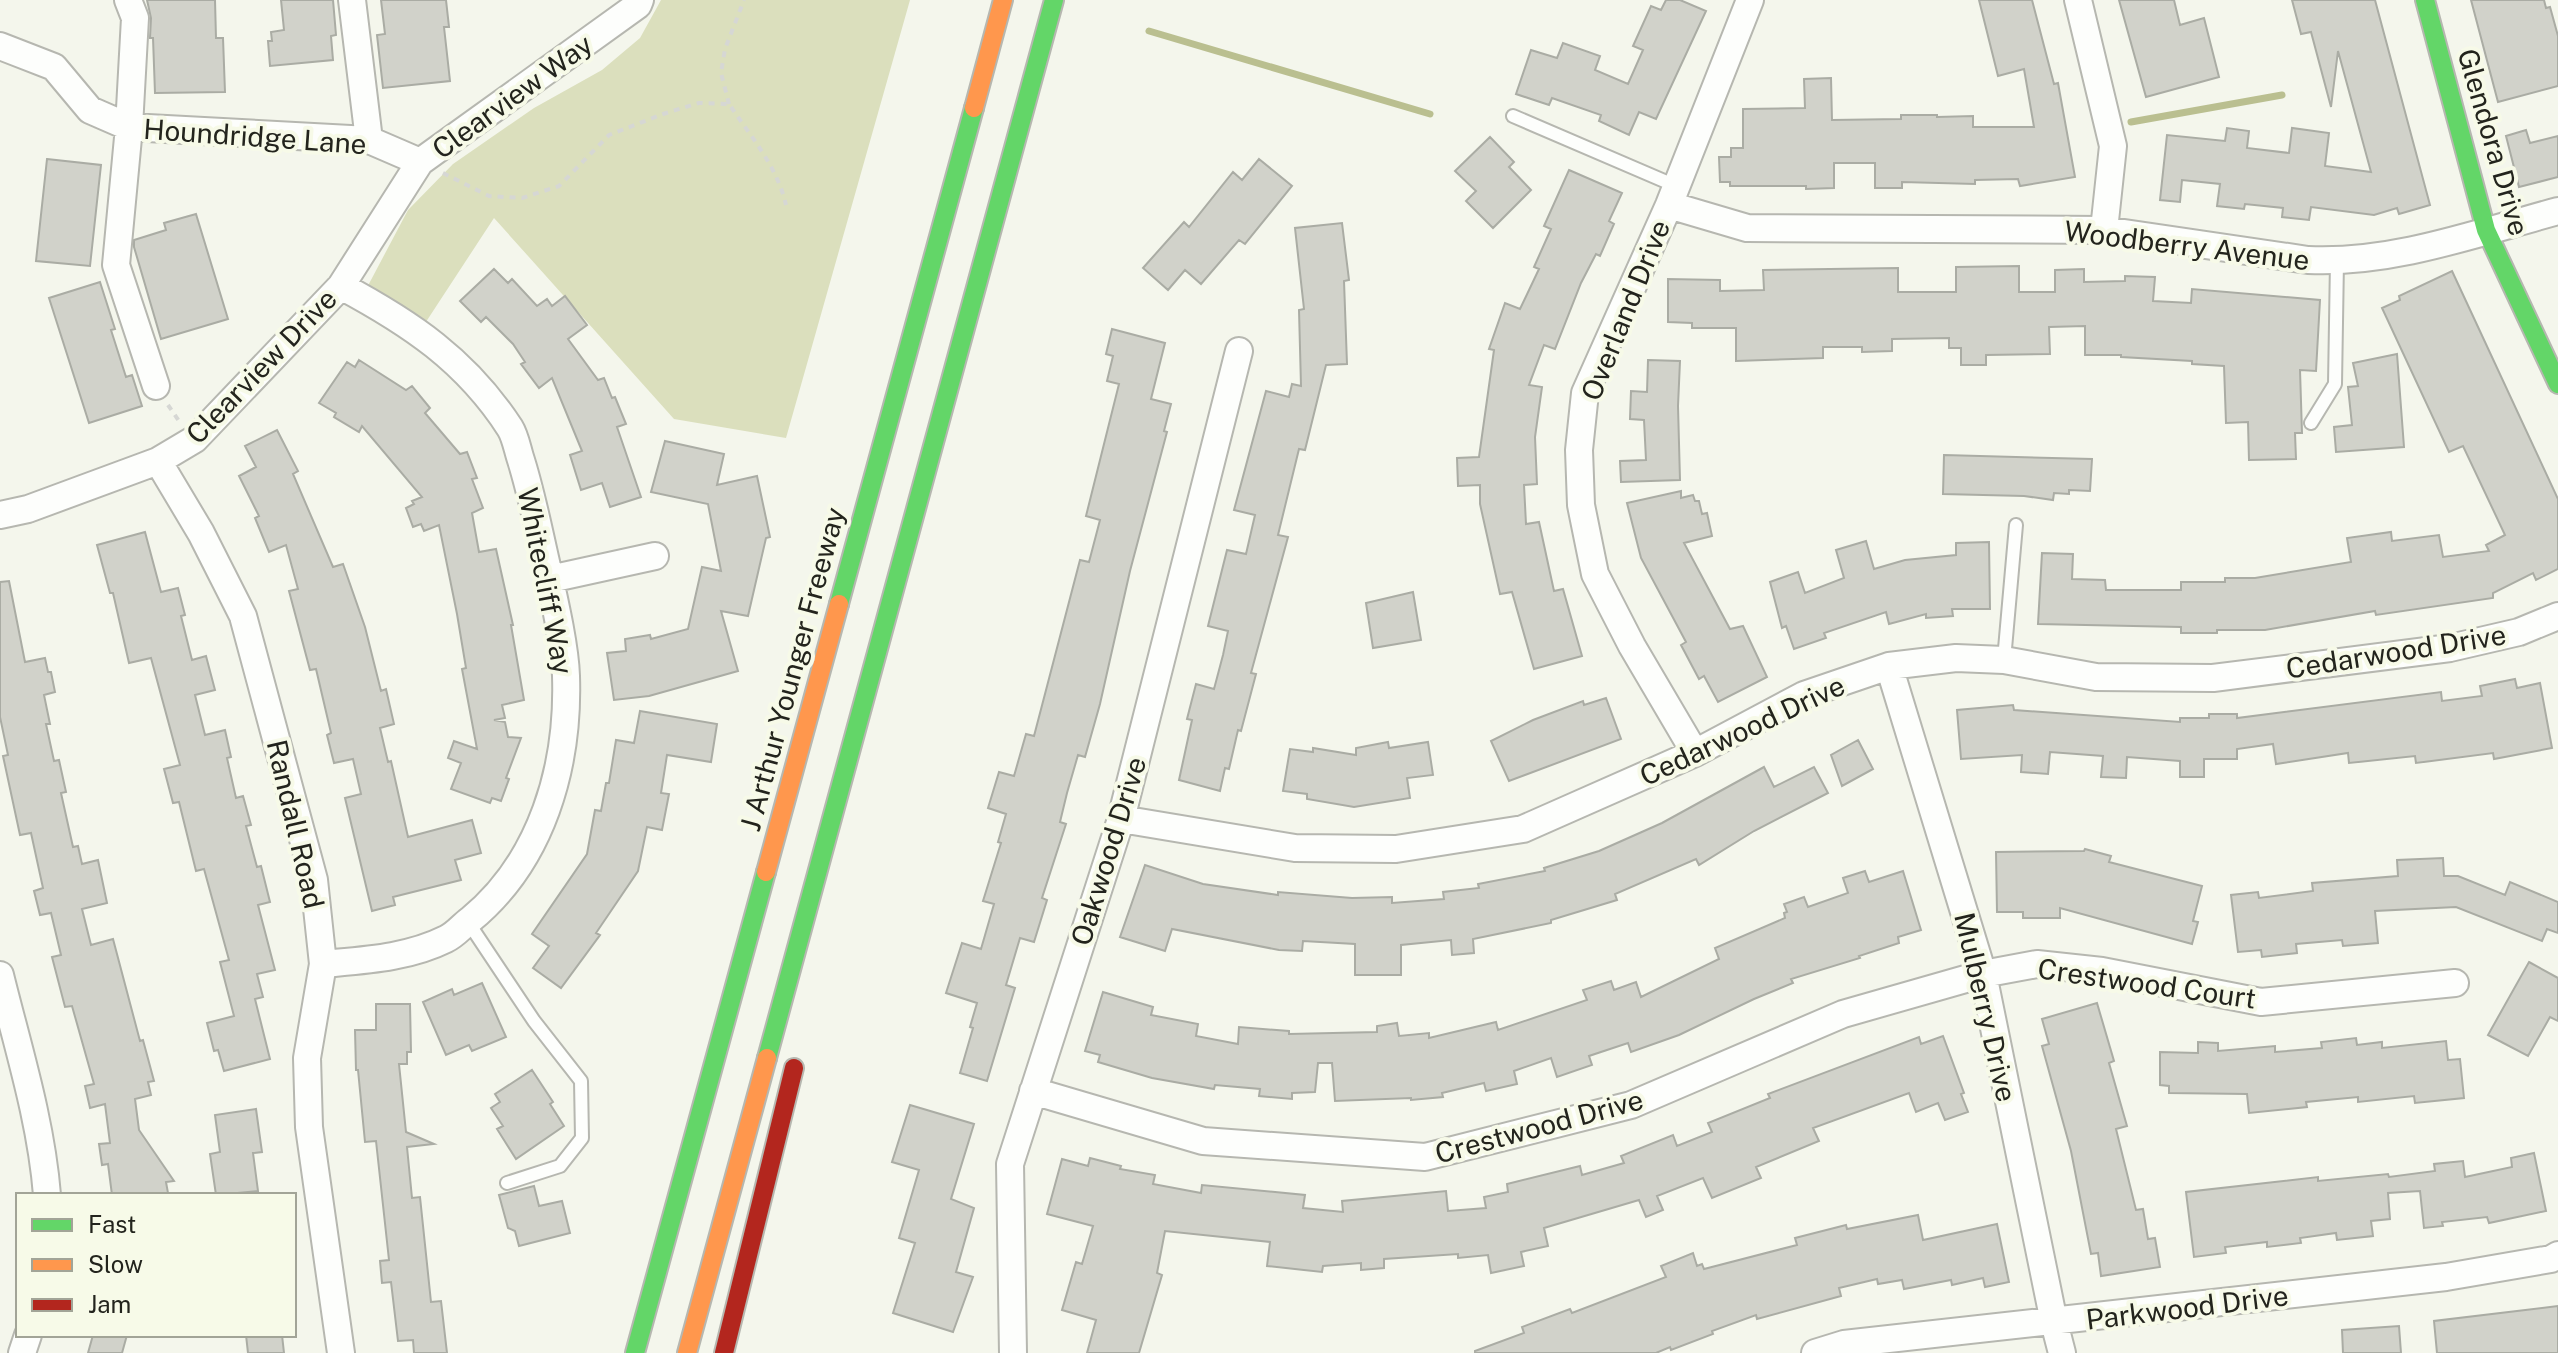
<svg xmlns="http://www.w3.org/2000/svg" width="2558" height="1353" viewBox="0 0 2558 1353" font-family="'Public Sans',sans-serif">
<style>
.green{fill:#dbdfbd}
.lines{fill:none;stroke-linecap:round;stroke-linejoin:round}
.stream{stroke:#babf90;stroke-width:7}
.building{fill:#d1d2ca;stroke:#aaaca4;stroke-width:2}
.lane-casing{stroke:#b6b7b0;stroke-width:16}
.street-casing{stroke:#b6b7b0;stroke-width:30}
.fast-casing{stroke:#b6b7b0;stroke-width:22}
.slow-casing{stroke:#b6b7b0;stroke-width:22}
.jam-casing{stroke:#b6b7b0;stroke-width:22}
.path{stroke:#d6d7d4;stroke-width:4;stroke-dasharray:6 6;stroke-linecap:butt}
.lane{stroke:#fdfefc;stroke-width:12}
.street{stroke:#fdfefc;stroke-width:26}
.fast{stroke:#63d668;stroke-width:18}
.slow{stroke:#ff974d;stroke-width:18}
.jam{stroke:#b3261e;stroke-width:18}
.labels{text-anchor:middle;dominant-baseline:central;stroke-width:8;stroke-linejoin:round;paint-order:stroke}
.street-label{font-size:28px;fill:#23241d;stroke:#f7fae8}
</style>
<rect width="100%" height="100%" fill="#f4f6ec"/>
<!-- green -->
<path class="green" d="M661,0h249l-124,438 -112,-19 -180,-201 -74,113 -58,-34 46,-87 45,-46 81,-56 68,-38 38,-32z"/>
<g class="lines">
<!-- stream -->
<path class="stream" d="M1149,31l281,83
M2131,122l151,-27"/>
</g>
<!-- building -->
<path class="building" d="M147,0h68l1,38h7l2,54 -70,1 -2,-55h-3l1,-20z
M281,0h52l3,35 -5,1 2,24 -63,6 -2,-25h4l-1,-9 13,-2z
M381,0h65l3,27h-5l6,54 -67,7 -6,-53 8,-1z
M1666,0h14l26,11 -50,108 -17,-7 -10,23 -30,-14 2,-6 -49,-17 -3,7 -33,-11 15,-44 26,8 6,-15 37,13 -5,14 33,14 15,-34 -10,-4 18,-40 10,4z
M1979,0h53l22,84 4,-1 17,94 -55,9 -2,-7 -43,1v4l-73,-2v6h-27v-25h-41v25l-28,1v-3h-76v-4h-10l-1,-25h12v-9h12v-39l62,-1 -1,-29 27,-1 1,42 69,-1v-4h36v2l36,-1v11h61l-10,-58 -26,7z
M2119,0h55l6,25 24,-7 15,59 -73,20z
M2292,0h83l55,205 -31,9 -2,-6 -23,7 -63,-8 -2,13 -27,-3 1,-9 -38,-4 -1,5 -27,-3 3,-22 -38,-4 -2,22 -20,-2 7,-65 58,6 2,-13 22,3 -2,17 42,5 3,-25 37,5 -4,33 46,6 -33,-121 -7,56 -20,-75 -10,2z
M2471,0h73l2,8 4,-1 8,29v50l-60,16z
M2526,130l4,13 28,-7v41l-39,10 -13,-51z
M1490,137l24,25 -5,5 22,23 -38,38 -27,-27 10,-10 -21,-20z
M47,159l54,6 -11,101 -54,-5z
M1259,159l33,27 -47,58 -6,-4 -38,44 -16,-14 -17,20 -25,-22 41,-46 5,5 44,-55 9,8z
M1569,170l53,23 -13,28 5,3 -14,32 -4,-2 -15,29 -26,66 -11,-4 -15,40 13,2 -7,50 2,47 -13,1 2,39 13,-2 15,69 9,-2 19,67 -48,13 -22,-77 -12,2 -20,-90v-19l-22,1 -1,-28 22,-1 15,-107 -5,-1 16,-46 15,6 19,-40 -5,-2 17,-38 -7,-3z
M196,214l32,105 -67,20 -27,-92v-7l32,-10 -2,-7z
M1342,223l7,57 -5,1 3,83 -21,1 -21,85 -6,-1 -21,86 10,2 -37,136 5,1 -15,57 -3,-1 -9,39 -4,-1 -5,23 -41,-11 13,-60 -5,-1 9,-35 18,5 9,-34 5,-24 -20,-5 19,-76 19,4 9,-39 -21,-5 32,-119 23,6 3,-13 9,2 -2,-76 5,-1 -9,-81z
M2019,266v26h36v-22l29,-1v13l41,-1v-5l30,1 -2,24 38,2 1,-14 128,11 -4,71 -16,-1 2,63h-7l1,26 -47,1 -1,-38 -22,1 -2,-57 -32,-2v-3l-71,-4v-2h-36v-29l-36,1 1,27 -64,1v10h-25v-17h-12v-10l-57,1v12l-30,1v-5h-39v11l-87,3v-33h-44v-5l-24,-1v-43l52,1v11l44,-1 -1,-20 135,-2v24h58v-25z
M494,269l14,14 4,-4 25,27 10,-7 5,7 13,-10 22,29 -19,14 30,41 6,-2 8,20 3,-1 11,27 -9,3 24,70 -31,10 -8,-24 -21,7 -11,-35 12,-4 -30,-73 -13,10 -18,-24 4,-2 -12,-18 -27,-27 -5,5 -21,-21z
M2452,271l106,228v70l-22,11 -3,-7 -40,20v5l-117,17 -1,-4 -110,19h-48v3h-36v-6l-143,-3 4,-71 31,1 -1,25 33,1 1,10h75v-8h44v-4h30l96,-16 -4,-24 44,-6 1,9 47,-6 4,22 46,-6 -3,-6 19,-10 -42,-89 -14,6 -67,-144 18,-8 -1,-4z
M100,282l15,47 -4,1 15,47 6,-2 10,31 -53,17 -40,-125z
M1112,329l53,14 -14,56 20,5 -7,27 3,1 -37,139 -30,133 -15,53 -7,-2 -11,38 -7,29 6,2 -24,74 5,2 -13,42 -14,-4 -14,47 9,3 -28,93 -27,-8 13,-45 -3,-1 7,-24 -31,-10 16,-50 19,6 13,-45 -11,-3 18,-58 -3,-1 8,-28 -18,-6 11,-36 15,4 12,-42 8,2 46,-176 9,2 11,-42 -14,-4 33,-132 -12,-3 6,-25 -7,-2z
M2397,354l7,93 -68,5 -2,-25 18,-2 -4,-38 10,-1 -5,-23z
M359,360l47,30 6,-4 18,22 -5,5 35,41 7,-2 10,26 -5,1 11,29 -11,5 7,39 17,-3 17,76h-2l13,75 -22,5 3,13 -11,2 11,2 3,15 13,1 -15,40 3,1 -8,22 -9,-3 -2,5 -39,-14 10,-26 -13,-5 6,-17 23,8 -15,-80 4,-1 -9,-54 -18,-89 -15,6 -3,-7 -8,3 -7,-19 8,-4 -2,-3 10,-4 -60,-71 -3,6 -25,-15 2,-4 -17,-10 28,-41 8,5z
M1648,360l32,1 -2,45 2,74 -59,2 -1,-21 26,-1 -2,-40 -14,-1 1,-28 16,1z
M277,430l21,41 -5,3 40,93 10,-3 22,63 16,64 5,-2 8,35 -14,4 8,34 3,-1 17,76 64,-17 9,33 -26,7 6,20 -68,17 2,8 -23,6 -27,-113 16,-4 -8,-35 -19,4 -7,-28 4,-2 -15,-64 -6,1 -21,-79 9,-2 -12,-44 -17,7 -14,-34 4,-2 -20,-40 17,-9 -11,-21z
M665,441l59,13 -7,31 40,-9 13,61 -4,1 -18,78 -27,-5 17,60 -89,25 -35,4 -7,-47 19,-2 -1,-12 25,-4 1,4 37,-10 14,-62 19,4 -13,-67 -57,-12z
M1944,455l148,4 -2,32 -21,-1v4l-15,-1 -1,7 -29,-4 -81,-2z
M1681,491v7l12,-3 2,6h4l3,13 5,-1 5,23 -28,7 46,86 13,-3 24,51 -49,25 -14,-26 -5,3 -18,-34 5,-3 -45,-84 -14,-55z
M145,532l16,60 17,-4 7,27 -4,1 11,44 14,-4 9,34 -20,5 10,40 20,-5 6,27 -4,1 9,40 7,-2 8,29 -5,1 11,41 4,-1 9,36 -12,3 17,65 -18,4 6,23 -8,2 15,60 -46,12 -6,-21 -4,1 -7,-28 27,-7 -14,-54 9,-2 -25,-91 -8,2 -17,-69 -6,1 -9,-34 16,-4 -29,-107 -22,5 -16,-70h-3l-13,-48z
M1866,541l8,28 31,-9 51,-5v-12l33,-1 1,67h-38l1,7 -27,2v-4l-37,10 -3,-12 -62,21 2,5 -32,11 -8,-23 -4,2 -12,-46 28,-10 7,21 39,-15 -8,-28z
M9,581l16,81 20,-4 3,14h3l4,20 -11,3 6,29h-4l8,37 5,-1 7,32 -5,1 12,54 5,-1 4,18 16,-4 9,43 -25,6 9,36 22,-6 27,102 3,-1 11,41 -6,1 3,13 -16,4 4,31 35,51 -8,1 2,11 -56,2 -4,-31 -6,1 -3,-21 11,-1 -5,-39 -15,4 -5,-22 9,-2 -22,-78 -7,1 -13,-50 9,-2 -10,-42 -11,2 -6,-24 9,-3 -12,-55 -11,2 -17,-79 5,-1 -8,-38v-135z
M1413,592l8,48 -48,8 -7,-45z
M2515,679l2,9 23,-5 12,65 -58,11 -1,-6 -77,10 -1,-7 -66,7 -1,-10 -72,11 -3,-20 -36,5v10h-33v18h-24v-16l-53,-4 -1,21 -25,-1 2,-21 -53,-4 -2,22 -27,-2 1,-17 -61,4 -4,-49 56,-5 1,5 166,12v-4h29v-4h28v4l204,-26 1,9 40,-5 -2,-10z
M1606,698l15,41 -112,42 -18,-40 42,-21 50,-19 1,4z
M640,711l77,13 -6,38 -44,-7 -6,38 8,1 -7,36 -15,-3 -9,44 -42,62 4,2 -39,53 -28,-20 16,-22 -17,-12 55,-80 8,-44 6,1 5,-28h3l7,-43 18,3z
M1858,740l15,29 -31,17 -11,-31z
M1388,742l1,6 39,-6 5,33 -26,3 3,20 -56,9 -47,-8v-5l-24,-3 7,-42 23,3v-4l43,7v-7z
M1764,767l10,20 40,-20 14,26 -74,38 -55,34 -3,-6 -81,35 2,6 -66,20v3l-78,16 1,14 -22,2 -1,-15 -50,5v30h-46v-31l-52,-3 -1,10 -23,-1 -107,-21 -7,22 -45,-14 25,-72 58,19 75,11v-3l74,6 40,-1v6l52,-4 -1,-7 36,-4 -1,-4 67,-13 -1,-3 55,-17 63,-28z
M2085,849l26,7 -2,6 93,24 -9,35 5,1 -6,22 -132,-36v10h-37v-6h-26l-1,-60 88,-1z
M2443,858l1,18h14l47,19 5,-13 48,20v31l-11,-4 -5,12 -86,-34 -81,4 3,32 -35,3 -1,-6 -46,4 1,9 -35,4 -1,-7 -23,2 -7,-57 27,-3 1,6 54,-7 -1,-8 86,-7 -1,-16z
M1865,871l4,11 34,-11 18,59 -23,7 1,6 -40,13 1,2 -69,21 2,4 -39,16 -75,36 -48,17 -3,-9 -39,13 3,9 -35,12 -6,-19 -37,13 3,13 -31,7 -2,-8 -42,10 1,4 -32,3v-2l-76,3 -3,-38h-14l-3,29 -23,1v6l-33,-3 1,-7 -45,-4 -1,4 -62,-11 -54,-16 2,-7 -15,-4 18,-59 50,15 -2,8 47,9 -2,12 42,8 1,-17 50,4v3l88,-2v-6l20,-3 2,13 30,-3v5l67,-16 2,8 89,-30 -4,-10 28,-9 3,9 22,-8 5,15 78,-38 -4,-11 70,-30 -1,-5 3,-1 -3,-8 20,-7 4,10 40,-14 -5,-15z
M2529,962l29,16v43l-8,-4 -22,39 -40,-21z
M482,983l24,54 -34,14 -3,-6 -23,10 -23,-53 29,-13 2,6z
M2097,1003l17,58 -5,2 18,63 -11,3 20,81 7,-1 5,30 7,-1 5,29 -59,9 -3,-23 -7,1 -20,-103 -29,-105 7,-2 -7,-25z
M376,1004h34l1,48h-4v12h-8l7,68 28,12 -27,3 5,51 8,-1 11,105 10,-1 6,52h-33l-1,-13 -15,1 -7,-59 -9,1 -2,-22 9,-1 -13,-119 -11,1 -7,-72h-2l-1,-40h21z
M1943,1036l21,57 -3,1 7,18 -23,8 -7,-17 -22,9 -7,-19 -96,35 6,13 -63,26 5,11 -49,20 -9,-20 -46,18 6,14 -17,7 -7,-17 -95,28 4,18 -27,6 3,14 -33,7 -3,-18 -30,3v-4l-74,5v9l-23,2v-7l-38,3 -1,6 -55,-6 3,-24 -105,-11 -8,42 5,2 -23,78h-52l9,-33 -34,-10 14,-48 6,2 11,-38 -46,-12 15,-55 26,7 2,-8 31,8 -1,3 35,6 -2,9 48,9 1,-8 103,10 -2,13 40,4 -1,-11 104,-10 2,20 38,-3 -2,-11 24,-5 -1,-8 73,-18 2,9 42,-12 -3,-7 52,-21 4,11 35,-14 -4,-9 62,-25 -2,-4 151,-57 2,7z
M2356,1038l1,7 25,-3v6l64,-7 2,19 12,-1 4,39 -49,5 -1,-7 -56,6v-5l-52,5 1,5 -58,6 -2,-19 -78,-1v-7l-9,-1v-33l38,1v-11l20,1v8l57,-5v6l47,-4 -1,-6z
M532,1070l21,32 -3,2 14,22 -48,33 -19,-30 6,-3 -12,-18 9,-6 -5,-8z
M910,1105l64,19 -23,75 23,9 -18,64 17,5 -20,55 -60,-19 22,-70 -16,-5 20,-68 -27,-8z
M256,1109l6,43 -9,1 5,38 -42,4 -6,-41 10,-2 -5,-37z
M2534,1153l12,58 -57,12 -2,-6 -45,5 1,4 -19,2 -4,-37 -32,2 2,26 -19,2 2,15 -36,4 -1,-7 -36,5 1,5 -34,4v-5l-42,5 1,6 -32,4 -8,-65 132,-15v4l70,-7 1,3 46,-6 -1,-7 29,-3 2,16 47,-10 -1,-9z
M534,1186l5,20 23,-5 8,32 -51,13 -4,-15 -7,-3 -9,-33z
M1918,1215l5,25 74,-16 12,58 -24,5 -2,-9 -31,7 -1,-5 -47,9 -2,-9 -24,4 -1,-5 -38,9 2,8 -84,23 -1,-4 -44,16 1,3 -42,16 -1,-3 -14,6h-181v-2l49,-18 -2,-6 48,-18 2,4 94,-36 -5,-11 32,-13 4,13 5,-2 2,5 93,-24 -2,-7 51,-13 1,4z
M2558,1306v47h-121l-3,-32z
M2399,1326l2,27h-58l-1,-23z
M93,1335h34l-5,18h-34z
M246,1335h36l2,18h-36z"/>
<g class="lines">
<defs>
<path id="lane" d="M1513,116l163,70
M2311,423l24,-39 2,-123
M2004,660l12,-135
M468,922l66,99 47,60 1,57 -22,28 -53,17"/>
<path id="street" d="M128,0l7,18 -6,109 -13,138 40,121
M352,0l17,140
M2078,0l35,146 -9,84
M0,46l54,21 36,43 39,17 240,13 51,22
M1669,205l78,23 357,2 204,30c85,4 169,-27 250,-49
M158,461l43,72 42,83 71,264 9,84 -16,94 2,69 32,226
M0,515l28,-6 130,-48 37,-22 146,-153 79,-124 218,-157 2,-5
M550,579l105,-23
M1889,666l94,308 71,348 8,31
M1695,753l-63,-107 -37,-72 -14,-69 -2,-55 6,-57 84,-188 81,-205
M1121,819l174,29 101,1 127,-20 172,-76 109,-58 85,-29 67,-8 48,2 92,17 117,1 237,-30 69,-16 39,-16
M323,964c42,-4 85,-6 123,-25 9,-4 16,-13 24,-19 72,-59 99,-153 96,-244 -1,-32 -13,-82 -20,-114 -8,-35 -15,-71 -26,-105 -3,-10 -5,-21 -10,-29 -44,-68 -100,-105 -169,-142
M0,975c18,73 41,145 47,220
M1033,1091l170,50 222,16 206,-52 212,-91 140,-40 54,-10 65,7 159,31 194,-19
M22,1353l6,-18
M1013,1353l-3,-189 111,-345 118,-468
M1815,1353l29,-9 602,-67 105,-18 7,-4"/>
<path id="fast" d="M2425,0l61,230 72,154
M839,604l135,-496
M767,1058l287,-1058
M635,1353l131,-481"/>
<path id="slow" d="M974,108l29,-108
M766,872l73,-268
M687,1353l80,-295"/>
<path id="jam" d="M724,1353l70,-285"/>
</defs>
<!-- lane casing -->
<use href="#lane" class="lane-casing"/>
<!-- street casing -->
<use href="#street" class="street-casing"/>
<!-- fast casing -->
<use href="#fast" class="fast-casing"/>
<!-- slow casing -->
<use href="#slow" class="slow-casing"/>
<!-- jam casing -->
<use href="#jam" class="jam-casing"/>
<!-- path -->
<path class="path" d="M729,104l-8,-31 4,-24 19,-49
M443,173l46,23 33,2 37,-12 50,-51 54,-21 36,-11 30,1c22,33 48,62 57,101
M168,405l11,16"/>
<!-- lane -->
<use href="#lane" class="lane"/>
<!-- street -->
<use href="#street" class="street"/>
<!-- fast -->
<use href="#fast" class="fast"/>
<!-- slow -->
<use href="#slow" class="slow"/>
<!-- jam -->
<use href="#jam" class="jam"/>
</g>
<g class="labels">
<!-- street labels -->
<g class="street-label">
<text transform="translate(512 96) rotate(-36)">Clearview Way</text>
<text transform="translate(255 136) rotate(4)">Houndridge Lane</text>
<text transform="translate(2494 142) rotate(74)">Glendora Drive</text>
<text transform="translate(2187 245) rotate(7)">Woodberry Avenue</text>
<text transform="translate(1625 310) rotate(-68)">Overland Drive</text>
<text transform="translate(261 366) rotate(-46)">Clearview Drive</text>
<text transform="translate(546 581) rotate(79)">Whitecliff Way</text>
<text transform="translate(2396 651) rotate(-9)">Cedarwood Drive</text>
<text transform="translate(792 669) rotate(-75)">J Arthur Younger Freeway</text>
<text transform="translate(1742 730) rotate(-25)">Cedarwood Drive</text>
<text transform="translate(296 824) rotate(77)">Randall Road</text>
<text transform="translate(1108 851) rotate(-73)">Oakwood Drive</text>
<text transform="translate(2147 983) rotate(8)">Crestwood Court</text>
<text transform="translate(1986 1007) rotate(77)">Mulberry Drive</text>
<text transform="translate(1539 1126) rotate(-15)">Crestwood Drive</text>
<text transform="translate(2187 1307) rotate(-7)">Parkwood Drive</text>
</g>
</g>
<!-- legend -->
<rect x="16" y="1193" width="280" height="144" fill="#f7fae8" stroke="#a2a497" stroke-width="2"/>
<rect x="32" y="1219" width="40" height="12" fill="#63d668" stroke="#a2a497" stroke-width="2"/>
<text x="88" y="1233" font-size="24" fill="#23241d">Fast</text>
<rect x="32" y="1259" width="40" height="12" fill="#ff974d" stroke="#a2a497" stroke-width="2"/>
<text x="88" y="1273" font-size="24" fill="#23241d">Slow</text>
<rect x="32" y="1299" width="40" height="12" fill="#b3261e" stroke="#a2a497" stroke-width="2"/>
<text x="88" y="1313" font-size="24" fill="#23241d">Jam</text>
</svg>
